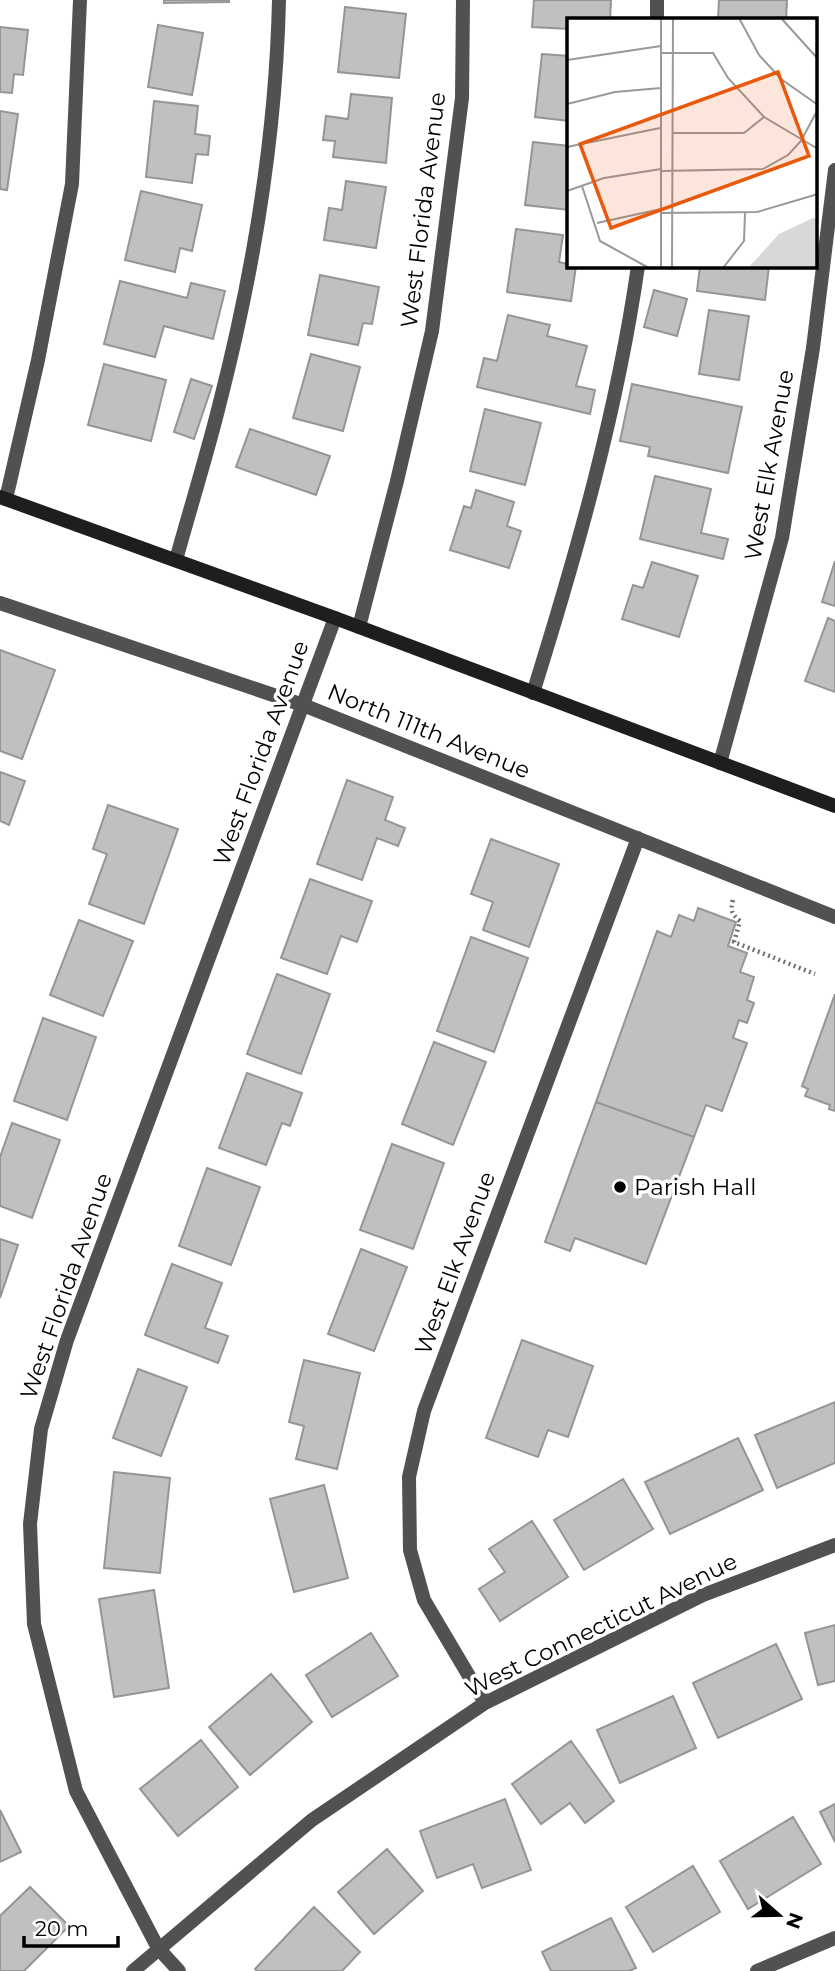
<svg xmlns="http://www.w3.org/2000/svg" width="835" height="1971" viewBox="0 0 835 1971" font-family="Montserrat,sans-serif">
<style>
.building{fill:#c0c0c0;stroke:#959595;stroke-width:2}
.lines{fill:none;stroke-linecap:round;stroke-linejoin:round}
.path{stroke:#737373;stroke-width:4.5;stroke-dasharray:2 3.5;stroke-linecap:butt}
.lane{stroke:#515151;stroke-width:14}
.street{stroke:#515151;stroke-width:14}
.secondary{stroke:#1e1e1e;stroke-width:14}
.poi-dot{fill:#000;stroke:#fff;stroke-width:2.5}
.labels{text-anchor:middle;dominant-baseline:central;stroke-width:7;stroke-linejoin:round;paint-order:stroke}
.street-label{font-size:23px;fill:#000;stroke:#fff}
.poi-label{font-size:23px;fill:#000;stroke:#fff;text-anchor:start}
.inset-road{fill:none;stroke:#999;stroke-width:2}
.view{fill:#e8590c;fill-opacity:0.15;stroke:#e8590c;stroke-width:3.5}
.inset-edge{fill:none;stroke:#000;stroke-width:3.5}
</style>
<rect width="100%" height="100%" fill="#fff"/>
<!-- building -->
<path class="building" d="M164,0h65v2l-65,1z
M534,0h77l-1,19h-41v10l-37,-2z
M719,0h68l-1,19h-68z
M345,7l61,7 -7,64 -61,-6z
M158,25l45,8 -11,62 -44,-8z
M0,27l28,3 -5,45 -9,-1 -2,19 -12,-1z
M542,54l27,2v65l-34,-4z
M351,94l41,4 -6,65 -53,-6 2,-16 -12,-1 3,-24 22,3z
M154,101l44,5 -3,28 15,2 -2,19 -12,-1 -4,29 -46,-6z
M0,111l18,3 -11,76 -7,-1z
M533,142l36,4v64l-44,-5z
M346,181l40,6 -10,61 -52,-8 5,-32 13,2z
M141,191l61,14 -10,46 -12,-3 -5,24 -50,-12z
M516,229l47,6 -4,27 17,4 -5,35 -64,-9z
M700,266h69l-4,34 -68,-9z
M320,275l59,12 -7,37 -9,-1 -5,22 -50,-10z
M120,281l67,17 4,-15 34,8 -12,48 -49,-13 -9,31 -51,-13z
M654,290l33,9 -10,37 -33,-9z
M709,310l40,6 -10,64 -40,-6z
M508,315l42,10 -3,11 40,10 -11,40 19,4 -5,24 -113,-27 7,-29 13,3z
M311,354l49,13 -17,64 -50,-13z
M104,364l62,16 -15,61 -63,-16z
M191,379l21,7 -18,53 -20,-7z
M632,384l110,23 -14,66 -80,-17 2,-9 -30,-6z
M485,409l56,14 -16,62 -55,-14z
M250,429l80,27 -14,39 -80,-28z
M655,476l56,13 -10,44 27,6 -5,20 -83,-20z
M476,490l38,12 -7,24 14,5 -12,37 -59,-18 14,-44 7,2z
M835,561v45l-13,-4z
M652,562l46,14 -19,61 -57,-18 11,-34 10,3z
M828,618l7,3v71l-30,-11z
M0,650l55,20 -33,89 -22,-8z
M0,772l25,9 -16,44 -9,-4z
M347,780l46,17 -8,23 20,8 -7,18 -21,-8 -15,42 -45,-16z
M108,805l70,24 -34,95 -55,-20 18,-50 -14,-5z
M491,839l68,25 -30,83 -46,-17 10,-28 -22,-8z
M310,879l62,22 -15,41 -16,-6 -14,38 -46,-16z
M698,908l38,14 -8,24 19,7 -7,19 14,5 -7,23 7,3 -7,20 -8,-3 -6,18 14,5 -25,68 -16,-6 -12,32 -98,-35 61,-171 14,6 8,-22 15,6z
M79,920l54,21 -30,75 -53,-21z
M471,937l57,21 -34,94 -57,-21z
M277,974l53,20 -29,80 -54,-20z
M835,994v117l-6,-2 1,-4 -25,-9 3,-7 -6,-3z
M43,1018l53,19 -29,83 -53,-19z
M434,1042l52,20 -33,83 -51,-21z
M247,1073l55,20 -12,33 -8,-3 -16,42 -47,-17z
M596,1102l98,35 -48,127 -71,-26 -5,13 -25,-9z
M12,1123l48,17 -28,78 -32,-12v-49z
M392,1144l52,19 -31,86 -53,-19z
M207,1168l53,19 -29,78 -52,-19z
M0,1239l18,6 -18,53z
M361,1249l46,18 -33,84 -46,-17z
M172,1264l50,19 -17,45 23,8 -10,27 -73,-28z
M522,1340l71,26 -25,71 -20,-7 -10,27 -52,-19z
M304,1360l56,13 -23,96 -41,-10 8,-33 -15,-4z
M138,1369l49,18 -26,69 -48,-18z
M835,1402v61l-58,25 -22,-53z
M738,1438l25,52 -93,44 -25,-52z
M114,1472l56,6 -10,95 -56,-5z
M623,1479l30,50 -69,41 -30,-50z
M324,1485l24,93 -54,14 -24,-93z
M532,1521l36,56 -68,44 -21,-32 26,-17 -16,-23z
M154,1590l15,98 -55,9 -15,-98z
M835,1625v56l-17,4 -13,-52z
M371,1633l27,43 -66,41 -26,-42z
M776,1644l26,55 -84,39 -25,-55z
M271,1674l41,48 -62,53 -41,-48z
M673,1696l23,52 -76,35 -23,-53z
M201,1740l37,47 -60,49 -38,-47z
M571,1741l43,60 -29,22 -15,-20 -29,21 -29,-40z
M505,1799l26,71 -49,18 -9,-24 -36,14 -17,-47z
M835,1804v38l-15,-30z
M0,1810l21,42 -21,10z
M793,1817l28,47 -73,45 -28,-48z
M387,1849l36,42 -49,43 -36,-42z
M693,1866l27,46 -67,40 -27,-45z
M30,1887l39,39 -45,45h-24v-55z
M314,1907l46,45 -18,19h-85l-2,-2z
M611,1918l25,50 -7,3h-78l-9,-19z"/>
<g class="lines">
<!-- path -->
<path class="path" d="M733,900c-3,11 -1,14 7,21l-6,21 81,32"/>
<!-- lane -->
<path class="lane" d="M657,0v19
M176,560c14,-51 30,-102 43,-154 34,-132 57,-270 60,-406
M533,693c44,-141 84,-281 105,-427"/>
<!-- street -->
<path class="street" d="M6,499l32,-139 34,-176 8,-184
M0,603l303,102 532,212
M359,627l38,-146 35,-150 30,-233 1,-98
M720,763l62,-225 31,-190 22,-178
M485,1703l-61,-103 -14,-50 -1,-73 15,-66 214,-573
M133,1971l179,-151 173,-117 218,-108 132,-50
M179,1971l-21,-23 -82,-157 -42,-167 -4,-100 11,-95 26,-89 268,-722
M757,1971l78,-33"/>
<!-- secondary -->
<path class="secondary" d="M0,497l335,121 500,188"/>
</g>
<!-- markers -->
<circle class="poi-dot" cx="620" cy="1187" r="7"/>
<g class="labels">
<!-- street labels -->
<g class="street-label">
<text transform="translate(423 210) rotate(-83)">West Florida Avenue</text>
<text transform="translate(769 465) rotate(-80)">West Elk Avenue</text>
<text transform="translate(429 731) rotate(22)">North 111th Avenue</text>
<text transform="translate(261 753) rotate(-70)">West Florida Avenue</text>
<text transform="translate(455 1263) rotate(-70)">West Elk Avenue</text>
<text transform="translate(66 1286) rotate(-71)">West Florida Avenue</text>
<text transform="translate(601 1625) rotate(-26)">West Connecticut Avenue</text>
</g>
<!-- poi labels -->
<g class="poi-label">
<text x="634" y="1187">Parish Hall</text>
</g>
</g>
<!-- overview -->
<g transform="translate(567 18)">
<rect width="250" height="250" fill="#fff"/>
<path d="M246,200l4,1 -1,49h-68l31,-34z" fill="#d8d8d8"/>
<path class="inset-road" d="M172,0l20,37 22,24 37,26M214,0l37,41M94,35h52l15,25 36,39 54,32M0,42l94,-14M0,86l48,-12 46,-4M105,115h72l20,-16M0,129l93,-19M94,153l102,-2 25,-14 13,-14 17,-32M15,168l18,55 49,27M0,173l37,-13 57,-9M95,195l95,-1 61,-18M30,205l64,-14M94,250v-250M105,250l1,-250M156,250l21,-27 1,-28"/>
<path class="view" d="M211,54l31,84 -198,72 -31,-84z"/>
<rect width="250" height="250" class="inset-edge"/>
</g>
<!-- north arrow -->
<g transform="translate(779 1915) rotate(110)" stroke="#ffffff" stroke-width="5" paint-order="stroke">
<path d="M0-5L12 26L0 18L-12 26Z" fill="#000000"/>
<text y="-10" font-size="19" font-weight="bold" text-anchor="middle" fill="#000000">N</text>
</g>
<!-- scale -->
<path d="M24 1936v10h94v-10" fill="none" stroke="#000000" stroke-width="3.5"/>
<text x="35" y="1936" font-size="21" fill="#000000" stroke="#ffffff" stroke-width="5" paint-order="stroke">20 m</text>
</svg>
